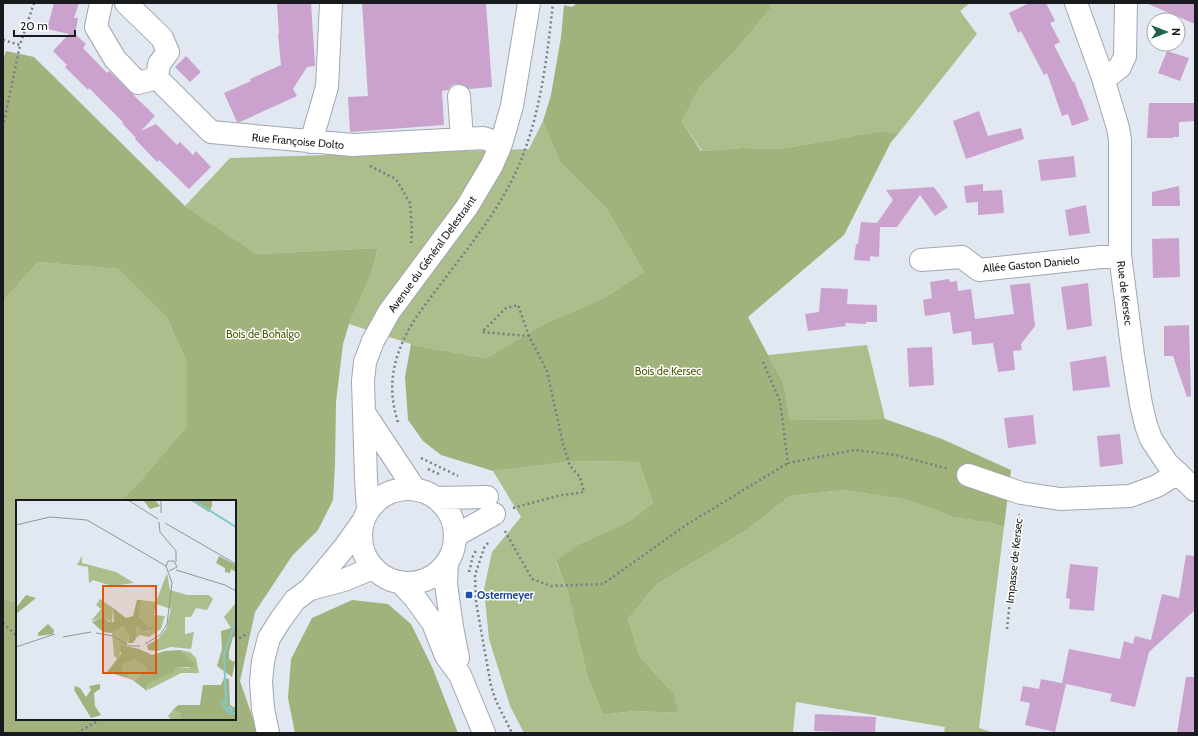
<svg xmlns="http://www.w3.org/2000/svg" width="1198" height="736" viewBox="0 0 1198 736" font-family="Cabin,sans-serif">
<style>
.green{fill:#adbd8c}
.forest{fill:#a1b27d}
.building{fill:#caa2cd}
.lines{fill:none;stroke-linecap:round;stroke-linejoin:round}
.minor-casing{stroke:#a1a7b0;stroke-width:24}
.path{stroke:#787d83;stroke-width:2.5;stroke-dasharray:2 3;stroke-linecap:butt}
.minor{stroke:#fff;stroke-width:22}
.transit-dot{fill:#1a4fb4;stroke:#fff;stroke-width:1.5}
.labels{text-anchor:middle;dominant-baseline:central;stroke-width:3;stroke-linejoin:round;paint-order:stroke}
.street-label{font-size:11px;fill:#181b1e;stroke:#fff}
.park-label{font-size:11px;fill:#485b05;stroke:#fff}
.transit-label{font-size:11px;font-weight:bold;fill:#164399;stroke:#fff;text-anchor:start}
.inset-river{fill:none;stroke:#7ecacd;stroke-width:2}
.inset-road{fill:none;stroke:#91969d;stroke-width:1}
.view{fill:#de560d;fill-opacity:0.15;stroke:#de560d;stroke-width:2}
.inset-edge{fill:none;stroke:#181b1e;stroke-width:2}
</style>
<rect width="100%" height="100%" fill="#e1e8f1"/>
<!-- green -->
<path class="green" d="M769,3h201l-10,8 17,23 -79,100 -17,-3 -101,18 -39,-1 -39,3 -20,-29 17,-34 36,-37 37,-44z
M543,121l17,41 46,46 38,64 -40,26 -60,26 -58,34 -69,-12 -68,-22 23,-52 6,-24 -121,6 -72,-48 45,-48 299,-9z
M38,262l80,7 49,49 20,45v63l-46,54 -21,21h-103v102l-11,-3 -3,-4v-295z
M867,345l18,74 -95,1 -7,-39 -15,-26z
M573,461l66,1 14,41 -25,19 -49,22 -23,18 12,31 19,82 16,40 31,-4 45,2 -5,-19 -34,-37 -12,-38 29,-35 88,-53 45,-35 54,-6 64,10 45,17 39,6 12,4 -25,201 15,5h-50l1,-6 -149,-25 -3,31h-269l-14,-27 -21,-67 -5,-50 8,-37 29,-35 -28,-46z"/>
<!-- forest -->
<path class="forest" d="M577,3h192l3,4 -37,44 -36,37 -17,34 19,29 41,-3 38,1 101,-18 17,3 -7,8 -47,93 -96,82 20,38 15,26 7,39 95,-1 57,20 69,31 -7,57 -12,-4 -39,-6 -45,-17 -64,-10 -54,6 -45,35 -88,53 -29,35 12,38 34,37 5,19 -45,-2 -31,4 -16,-40 -19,-82 -12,-32 23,-17 49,-22 25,-19 -14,-41 -66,-1 -80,10 -52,-16 -18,-14 -15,-21 -3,-43 6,-33 6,2 69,12 58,-34 60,-26 40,-26 -38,-64 -46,-46 -17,-41 8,-26 10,-58 3,-32 8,2z
M6,51l28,6 151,149 72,48 121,-6 -6,24 -23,52 -6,20 -7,58 -1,61 -2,37 -15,30 -26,26 -37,56 -15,69 18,52h-255v-137l3,4 11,3v116h218v-218h-115l21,-21 46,-54v-63l-20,-45 -49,-49 -80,-7 -35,39v-241z
M352,600l36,4 23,20 22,45 25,64h-163l-7,-35 3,-39 21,-41z"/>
<!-- building -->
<path class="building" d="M54,3h25l-5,15h4l-3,16 11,10 -3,4 24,25 2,-2 46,45 -14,15 15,-7 21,21 3,-3 13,13 3,-4 15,16 -22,22 -30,-29 -2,2 -22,-23 1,-1 -14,-15 1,-1 -34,-34 -1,2 -23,-23 2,-2 -14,-14 16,-17 -22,-5z
M294,3h17l4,63 -8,1 -14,22 4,7 -57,26h-3l-13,-29 27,-12 -1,-2 31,-14 -3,-31h1l-2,-30z
M362,3h124l6,84 -23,2 -5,-4 -6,-1 -6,1 -4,5 -6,1 2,34 -94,7 -2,-35 20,-1z
M1029,3h17l9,18 -5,2 10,19 -6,3 19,37 1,-1 6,17h1l8,22 -17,6 -4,-12 -6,2 -15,-43 -3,2 -23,-44 -3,2 -9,-20z
M1146,3h49v21z
M1167,51l22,7 -9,23 -22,-8z
M186,56l15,16 -11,10 -15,-15z
M1149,103h46v18l-16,1v15h-6v1h-26z
M979,111l9,25 33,-8 3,11 -58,20 -13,-38z
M1074,156l2,21 -35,4 -3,-21z
M983,184v7l19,-1 2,23 -26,2v-13l-12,1 -2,-17z
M1179,186l1,20h-28v-14z
M934,187l14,20 -13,9 -15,-21 -23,32h-17l-1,30 -9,-1v5l-16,-1 2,-16h2l3,-22 16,1 16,-23 -7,-10z
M1086,205l4,28 -21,3 -4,-26z
M1179,238l1,39 -27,1 -1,-39z
M949,279l1,3 7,-1 1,10 13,-2 4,30 39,-5 -4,-29 20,-2 5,43 -14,18 1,6 -9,1 2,19 -17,2 -5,-29 -21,2 -1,-14 -18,3 -3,-22 -25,4 -2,-16 9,-2 -2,-16z
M1088,283l4,43 -25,4 -6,-43z
M821,288l27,1 -1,15 30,1v17h-11v2l-21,-1 1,3 -38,5 -3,-17 14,-2z
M1189,325l2,71 -4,1 -14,-41h-9v-30z
M932,347l2,38 -25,2 -2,-39z
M1106,356l4,31 -37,4 -3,-29z
M1033,415l3,29 -28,4 -4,-30z
M1120,434l3,30 -23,3 -3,-31z
M1186,555l9,1v54l-46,42 -14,55 -25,-6 2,-7 -50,-11 7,-34 51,10 4,-18 9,3 2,-8 16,4 11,-46 17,4z
M1070,564l28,3 -4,44 -25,-2 1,-10 -4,-1z
M1186,677h9v47l-2,9h-16z
M1041,679l25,5 -11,48 -30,-7 5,-22 -10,-2 3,-15 16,3z
M815,714l61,3 -1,16 -61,-2z"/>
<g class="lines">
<defs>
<path id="minor" d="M101,3l-5,24 19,32 23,24 19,-5
M126,3l36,35 6,14 -9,12 -2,14
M1076,3l27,75 15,50 2,12v115l13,100 8,49 5,21 5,14 16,24 28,27
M157,78l54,54 142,13 130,-7 18,6
M1103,78l8,-4 9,-7 5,-11 1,-53
M459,96l3,43
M311,142l16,-55 4,-84
M921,260l41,-3 17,13 141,-15
M365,414l49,74
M968,475l53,18 39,6 70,-3 27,-10 21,-13
M361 536a47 47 0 1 1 94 0a47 47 0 1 1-94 0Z
M437,498l50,-1
M368,510l-2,-31 -3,-98 2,-19 8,-21 16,-29 78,-105 25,-42 9,-21 11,-38 17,-103
M455,536l39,-22
M447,563l-1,21 6,43 6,31
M400,582l15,16 18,25 13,33 14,19 24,58
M310,589l34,-9 29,-12
M268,733l-5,-24 -2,-27 2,-21 6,-23 12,-19 14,-19 15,-11 34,-41 17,-24"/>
</defs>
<!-- minor casing -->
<use href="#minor" class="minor-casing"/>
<!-- path -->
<path class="path" d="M3,40l17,5 14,-42
M3,127l17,-82
M370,166l26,13 14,24 2,27 -1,15
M763,362l17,39 8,62 66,-13 42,5 53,14
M398,422c-13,-39 -3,-72 19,-106 16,-22 32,-43 49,-65 14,-19 28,-38 39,-58 33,-57 41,-125 48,-190
M421,458l37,18
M428,469l13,6
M513,508l44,-12 27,-4 -4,-15 -10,-11 -7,-22 -16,-73 -18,-35 -47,-4 24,-24 12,-3 11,31
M505,531l27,48 19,7 52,-2 83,-59 102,-62
M488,543l-4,5 -9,27 1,27 15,84 5,15 16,32
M469,572l4,-16 4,-7
M3,623l14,13
M1007,629l12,-115
M235,641l13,-8
M77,733l24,-14"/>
<!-- minor -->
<use href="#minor" class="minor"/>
</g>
<!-- markers -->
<rect class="transit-dot" x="465" y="591" width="8" height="8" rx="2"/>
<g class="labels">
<!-- street labels -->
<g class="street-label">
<text transform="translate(298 141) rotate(5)">Rue Françoise Dolto</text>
<text transform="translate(432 254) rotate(-54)">Avenue du Général Delestraint</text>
<text transform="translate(1031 264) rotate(-5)">Allée Gaston Danielo</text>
<text transform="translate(1125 293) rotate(83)">Rue de Kersec</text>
<text transform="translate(1014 561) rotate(-84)">Impasse de Kersec</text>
</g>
<!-- park labels -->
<g class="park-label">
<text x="263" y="334">Bois de Bohalgo</text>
<text x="668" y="371">Bois de Kersec</text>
</g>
<!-- transit labels -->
<g class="transit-label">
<text x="477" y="595">Ostermeyer</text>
</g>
</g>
<!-- overview -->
<g transform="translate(16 500)">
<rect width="220" height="220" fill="#e1e8f1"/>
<path d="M66,56v7l34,9 18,11 -22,3 -19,-6 -4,3 -1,-16 -11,-2zM151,73l3,17 17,5h22l4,4 -6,11 -11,-2 -5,9h-6v17l9,-2 -3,17 -20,-2 -13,4v-12l8,-10 5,-20 -15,-5 -2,11 11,1 -4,13 -12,8 -9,-2 -3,2 -1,-11 3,-1 5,7 11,-3 -1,-5 -6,3 -3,-2 -6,-10v-8l2,-7 15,2zM84,99l13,9 -1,15 -9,-6 -12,4 10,-12 -5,-4zM219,104l1,16 -5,8 -7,-11zM107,126l6,11 -3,10 -3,-1 -5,13 -4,-3 -2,-23zM164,150l10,2 6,6 3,15h-18l-33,17v-7l9,-6 14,-4 6,-6 12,1 4,-7zM113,159h5l13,10 -13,12 -7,-3 1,-3 -6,-5v-6zM157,210l8,4 -2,6h-8l-3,-4z" fill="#adbd8c"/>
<path d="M127,0h12l5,6 -10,3zM174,0h22v6l-3,6zM203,56l17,9v7l-5,-3 -1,4 -5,-1v-4l-9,-5zM10,95l10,3 -20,16v-6zM121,100h4l-2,16 9,11 6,-3 1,5 -12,3 -4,-6h-3l1,11 -4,6h-5l1,-6 -6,-11 -11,7 -9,-1 -11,-10 11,-5 6,5h5l-1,-14 13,10 7,-2zM220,120v17h-3l-4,15v7l6,3 -3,15 -15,-11 5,-17 -1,-18 10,-3zM32,124l6,6 -1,4 -15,2v-3zM142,139v12l-10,-1 -1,-5zM105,145l18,4 13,6 13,-4 15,-1 13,11 2,6h-18l-5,6 -24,10 -1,8 -13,-10 13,-12 -13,-10 -12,5v6l7,5 -2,3 -20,-6 14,-18zM208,178l5,1 1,26 6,3v12h-57l2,-6 -8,-4 5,-5h22l3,-20h18zM84,184v5l-6,4 1,13 6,9 -10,3 -17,-28 1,-4 5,2 6,9 5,-7 -2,-4z" fill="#a1b27d"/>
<path class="inset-river" d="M177,0l43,27M220,121l-12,33 2,49 -4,-1 5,9 1,-4 4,1 -2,6 6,-1"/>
<path class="inset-road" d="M112,0l30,19M145,13v-13M143,22l1,10 16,19v11M149,23l71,41M0,25l34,-8 37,3 79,46M160,70l49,15 11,6M80,133l17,3 16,10h11M47,137l28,-5M129,144l15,-9 7,-11 5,-41 -6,-17 2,-5h6l3,6 -8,4M0,147l39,-13"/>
<path class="view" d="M87,86h53v87h-53z"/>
<rect width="220" height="220" class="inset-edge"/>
</g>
<!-- border -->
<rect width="1198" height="736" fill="none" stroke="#181b1e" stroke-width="8"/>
<!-- north arrow -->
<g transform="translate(1166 32) rotate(90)"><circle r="19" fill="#ffffff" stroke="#a3a4a5"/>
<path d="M0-3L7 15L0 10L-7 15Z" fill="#206252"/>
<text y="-6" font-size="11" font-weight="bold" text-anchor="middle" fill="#181b1e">N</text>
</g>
<!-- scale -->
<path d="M14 30v6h61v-6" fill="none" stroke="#181b1e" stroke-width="2"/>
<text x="20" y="30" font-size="12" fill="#181b1e" stroke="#ffffff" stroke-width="3" paint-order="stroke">20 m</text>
</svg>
